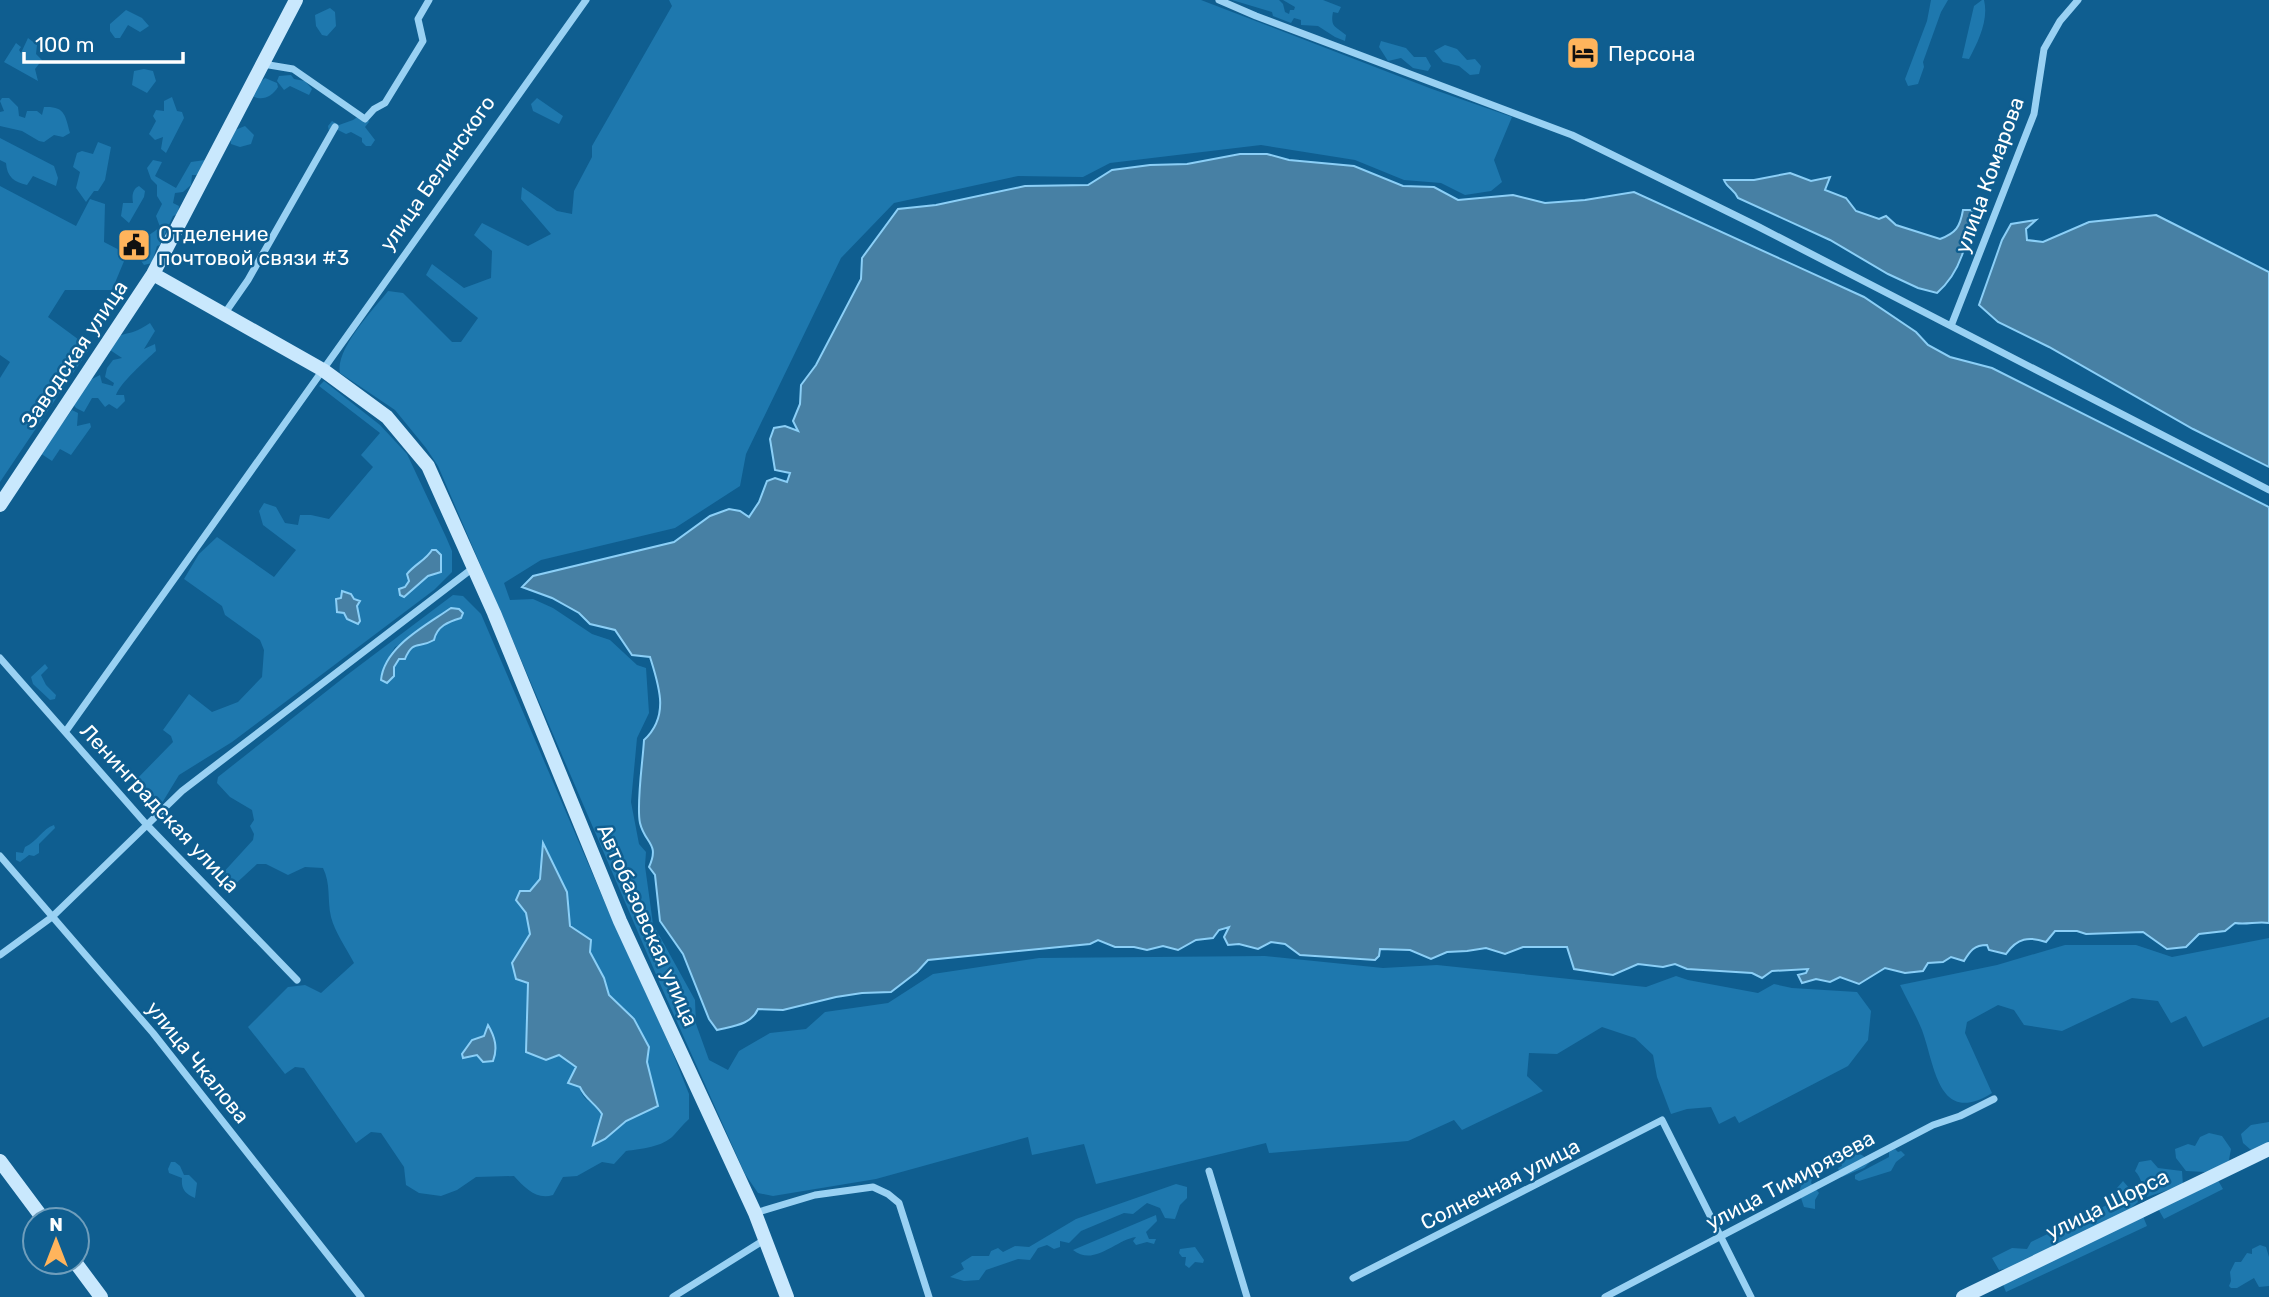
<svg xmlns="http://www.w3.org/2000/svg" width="2269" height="1297" viewBox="0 0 2269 1297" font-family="Rubik,sans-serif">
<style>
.green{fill:#1e78ae;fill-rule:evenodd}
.water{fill:#4780a4;stroke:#8bcff7;stroke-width:2}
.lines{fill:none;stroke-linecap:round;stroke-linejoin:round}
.street{stroke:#99d1f3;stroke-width:7}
.secondary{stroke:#c9e8fd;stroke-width:14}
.labels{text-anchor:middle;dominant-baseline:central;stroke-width:5;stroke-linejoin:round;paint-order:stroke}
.poi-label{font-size:21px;fill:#fff;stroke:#0f5e90;text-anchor:start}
.street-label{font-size:21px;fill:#fff;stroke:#0f5e90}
</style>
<rect width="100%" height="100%" fill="#0f5e90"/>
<!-- green -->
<path class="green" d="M669,0h532l231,89 80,28 -18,43 8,22 -11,9 -26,4 -24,-12 -37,-3 -49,-20 -94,-15 -151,18 -27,14 -65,-1 -124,27 -53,55 -95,196 -6,32 -65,42 -134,32 -37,23 6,17 23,-1 20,9 39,26 18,6 27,25 9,3 3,45 -12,25 -6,64 8,42 7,8 -1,14 8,58 42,76 1,24 13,36 19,10 11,-19 31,-18 36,-4 19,-17 63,-9 45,-29 106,-16 226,-2 118,12 54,-3 209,22 30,-11 12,4 70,13 16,-9 18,4 65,4 14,19 -3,29 -20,26 -109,57 -4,-7 -16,8 -8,-17 -24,2 -16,5 -14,-37 -4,-22 -18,-17 -33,-11 -45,27 -28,-1 -2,23 16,15 -81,39 -8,-10 -46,21 -139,12 -3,-10 -170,41 -12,-40 -52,11 -4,-18 -152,42 -103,17 -15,-3 -13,-19 -84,-188 -223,-520 -12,-18 -31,-38 -55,-37c-5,-24 34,-64 48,-82l15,2 49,49h9l17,-24 -52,-43 6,-11 32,24 27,-10 1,-27 -18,-16 8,-12 46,23 23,-12 -30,-35 1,-12 35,24 15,3 2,-23 18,-34v-11l80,-140z
M1232,0h47l4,4 2,8 4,2 1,-4h4l1,-3 -12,-7h40l18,7 -3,6 -5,-1c-3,16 3,14 13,23l-1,6 -10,-4 -17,-11 -17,-1v-5l-7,-2 -3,5 -18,-7 -1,-4z
M1931,0h17l-7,12 -18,50 1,5 -6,17 -10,2 -3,-7 22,-58z
M1982,0h2c5,20 -6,42 -15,59l-7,-1 12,-52z
M330,8l5,4 1,14 -9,10 -5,-1 -6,-9 -1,-11z
M126,10l16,8 7,8 -9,6 -12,-7 -8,13h-5l-5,-7v-7z
M28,38l9,7 -1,9 6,6 -7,9 3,12 -34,-19 12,-19 5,4 -2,3 2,3z
M1381,41l25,7 8,9h12l5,9 -3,5 -15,-3 -12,-10 -13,3 -9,-14z
M1445,45l12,4 10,11 8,-1 6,7 -2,8 -9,1 -11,-9 -16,-4 -9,-11z
M144,69l9,2 3,10 -9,12 -15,-8 2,-14z
M291,75l3,4 11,2 7,8 -3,6 -19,-9 -6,4 -7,-9 2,-5z
M265,78l12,5 1,4c-6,10 -17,15 -27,8l3,-7z
M172,97l5,14 5,1 2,6 -18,35 -5,-4 2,-12 -8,3 -6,-6 7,-13 -3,-5 3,-6 8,1v-10z
M2,98h7l9,9 1,9 6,2 2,-7h10l5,4 2,-8c21,-1 21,8 26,26l-7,4 -9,-2 -10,7 -5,-1 -17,-10 -22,-5v-14l4,-1 -4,-10z
M537,98l26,18 -4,8 -26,-13 -2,-7z
M359,116h7l3,6 -4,5 10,13 -4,6h-5l-4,-4v-4l-11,-6 -5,2 -8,-4 -9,1 -1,-5 4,-5 7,4 14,-5z
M245,126l9,9 -3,9 -11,3 -9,-3 -1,-12z
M0,138l54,28 4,12 -2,8 -23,-10 -6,9c-13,-3 -20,-8 -21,-22l-6,-3z
M98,142l13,5 -6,33 -7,11h-4l-8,11 -10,-14 4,-16 -7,-5 4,-14 5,-2 11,3z
M153,160l9,2 -7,14 21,12 15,-26 14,-2 -1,10 -6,5h-6l-1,10 -8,7 -8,1 -2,10 6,3 -1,8 -5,2 -13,29 -3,1 -5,17 -8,2c-16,-22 2,-26 16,-38l-4,-11 6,-12 -5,-8v-11l-6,-6 -4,-11z
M0,186l76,40 14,-27 15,5 -1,38 23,12 -15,36h-47l-17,27 42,31 -90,134v-104l10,-16 -10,-7z
M139,186l6,5 -1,6 -15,26 -8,-7 2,-13h10c-1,-6 -1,-14 6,-17z
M150,323l5,8 -11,18 11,-5 1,7c-10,9 -36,32 -40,44h8l1,6 -8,8 -8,-5 -4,3 -7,-9h-6l-8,14 -8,-4 -4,-5 18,-23 10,-5 2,8 11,3 1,-3 -9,-6 2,-9 6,-8 9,-2 -12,-8c7,-16 8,-14 23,-18 6,-2 12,-6 17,-9z
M324,381l56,44 27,29 39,83 6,14v21l-18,18 -202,152 -53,33 -17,28 -10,4 -20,-23 41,-42 -2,-6 -8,-6 26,-36 23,18 26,-10 24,-25 2,-27 -4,-10 -35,-25 -3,-9 -38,-27 15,-25 18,-17 57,40 22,-27 -33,-25 -4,-14 5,-8 12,4 9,16 13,2 2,-10h11l18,4 44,-52 -12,-12 19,-22 -61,-47zM429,555l-1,21 -24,21 1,-10z
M72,410l6,3 -1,13 13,-3 1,4 -20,28 -11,-6 -8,12 -12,-8z
M453,595l10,1 18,18 127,296 62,136 19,48v25c-6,5 -10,11 -15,16 -11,12 -33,14 -48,16l-12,13 -12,-2 -25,14 -14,1 -10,18c-17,5 -28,-7 -39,-19l-38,1 -19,13 -16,6 -22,-3 -13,-8 -2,-18 -23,-34 -10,-1 -15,11 -52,-75 -9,-1 -10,7 -37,-47 40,-40 17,-2 16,8 33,-30c-8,-15 -19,-31 -23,-46 -4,-18 0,-33 -8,-49l-18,-1 -17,8 -22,-11h-9l-25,23 -11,-12 32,-35 1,-6 -4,-8 4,-6 -2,-10 -22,-13 -13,-14 1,-6 129,-102zM462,613l-18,10 -15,20c-14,2 -19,3 -23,16h-7l-5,8h-11l12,-20 9,-4 9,-9zM544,845l23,47 2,34 21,26 14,26 5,17 25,24 15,28 -2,15 11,44 -32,15 -32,24 8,-31c-7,-12 -11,-9 -18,-17 -6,-7 -6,-21 -8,-30l-17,-12 -33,-3 2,-70 -16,-19 18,-29 -4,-21 4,-22 10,-12z
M45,664l3,4 -7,7 5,10 10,10 -1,4 -5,1 -17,-16 -2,-7z
M54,825l1,3 -16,16v9l-5,3 -5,-1 -9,7 -4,-2v-8l7,1 2,-6c13,-6 17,-18 29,-22z
M2269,938v79l-66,30 -17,-31 -15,7 -13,-22 -26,-3 -70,33 -38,-6 -10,-15 -16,-5 -31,17 -2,11 27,60c-54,34 -57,-28 -70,-63 -6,-15 -15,-30 -22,-45l97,-20 68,-20h71l36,12z
M2269,1122v23l-18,5 -8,-7 -2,-9 10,-9z
M2209,1133l13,3 9,13 -3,16 -23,7 -19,-1 -10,-13 -1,-9 13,-5 7,2 5,-9z
M1895,1149l3,3 3,-1 4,4 -9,7 -5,9 -32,10 -4,-2v-4l34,-18v-5z
M1847,1150l15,5 8,7 -6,6 -22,9 -4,-9 4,-2 -3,-10 3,-5z
M2151,1160l7,8 24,3 1,14 -36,12c-5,-9 -5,-19 -12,-26l4,-9z
M171,1162h4l5,4 4,9h5l8,8 -2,15c-10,-4 -14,-9 -13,-20l-13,-5 -1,-4z
M1810,1171l2,8 -1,4 8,10 -4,7v9l-11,-2 -5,-15 2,-6 -4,-7 2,-4z
M2215,1175l8,14 -59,30 -7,-12z
M2123,1181l13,15 2,6 -14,12h18l5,12 -141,66 -4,-10 15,-15 -18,3 -7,-12 20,-10 15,1 4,-7 82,-40 4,-14z
M1176,1184l11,3v11l-7,7 -5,14 -10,-1 -5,-10 -13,-5 -14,11 -9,-1 -43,18 -12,12 -9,-2v6l-6,2 -7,-4 -9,3 -8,12 -12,-1 -32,11 -7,10 -15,1 -14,-4 14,-8 -3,-6 11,-7h17l2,-5 7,-3 5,4 12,-6 14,1 47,-28z
M1156,1215l1,6 -11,11 3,7h7l-2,5 -7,-2 -11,3 -3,-4 3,-4c-21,3 -42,30 -63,13z
M2260,1245l6,2 3,10v29l-10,1 -5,-9 -17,10h-6l-2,-2 2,-5 -1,-9 5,-10h6l6,-9 5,1v-5z
M1195,1247l9,13 -1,3 -8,-1 -6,6 -4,-3 1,-8h-4l-3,-4 1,-4z"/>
<!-- water -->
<path class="water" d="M1240,154h27l22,6 65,6 49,20 31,1 24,13 55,-5 32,8 40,-3 49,-8 230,105 52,35 12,13 22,12 42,11 277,139v416c-12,-2 -22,2 -34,0l-10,8 -26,3 -13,13 -19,2 -24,-17 -57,2 -9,-3h-22l-9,11c-17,-6 -29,-4 -40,12l-17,-4 -2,-5c-13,0 -17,6 -23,16l-13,-4 -8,5 -15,1 -5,8 -18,2 -20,-5 -26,16 -19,-7 -10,5 -14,-3 -14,4 -4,-8 8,-2 2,-4 -36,2 -10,7 -10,-5 -65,-4 -12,-5 -12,3 -25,-3 -25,11 -39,-6 -7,-22h-44l-18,7 -19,-6 -19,3 -20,1 -16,7 -21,-9 -30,-1 -1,7 -4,4 -75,-5 -15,-11 -14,-2 -13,7 -19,-5 -11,1 -4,-8 5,-10 -10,3 -6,8 -17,2 -18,10 -15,-4 -16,4 -13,-3h-19l-17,-7 -8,4 -162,16 -11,12 -26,20 -29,1 -26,4 -53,13 -25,-1c-7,16 -25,17 -41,21l-8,-11 -26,-65 -23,-33 -5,-46 -6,-8c11,-24 -4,-23 -9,-44 -4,-18 3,-63 4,-83 26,-24 15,-54 6,-83l-18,-2 -17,-25 -25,-6 -11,-11 -27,-15 -30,-11 11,-11 141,-34 36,-26 19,-7 11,2 9,6 10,-15 8,-21 8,-3 12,4 3,-9 -15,-3 -5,-31 4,-11 11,-2 13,5 -5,-10 7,-17 1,-19 15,-20 45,-86 1,-21 36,-49 38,-4 89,-19 63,-1 24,-15 38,-5 37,-1z
M1790,173l21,8 19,-4 -5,13 21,8 10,13 23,8 7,-3 10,9 44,14c16,-6 20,-12 23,-29h9c-5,32 -10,61 -35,83l-19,-5 -30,-14 -58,-34 -92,-42c-4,-9 -11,-10 -14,-18h30z
M2156,215l113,57v195l-76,-38 -144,-82 -51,-25 -19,-17 23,-65 9,-16 25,-4 -10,9 1,11 16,2 46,-20z
M432,550h4l5,5v17l-13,4 -24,21 -4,-2 -1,-6 6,-2 4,-6 -2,-7c8,-10 19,-14 25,-24z
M342,591l9,3 3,5 6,2 -3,5 3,15 -2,3 -11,-5 -3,-6 -7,-1 -1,-13 5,-1z
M451,608l8,1 4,4 -2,5c-13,4 -24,8 -27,22 -15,9 -21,-1 -29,19h-6l-5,8v9l-7,7 -6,-3c3,-33 44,-54 70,-72z
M543,843l24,49 3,34 21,14 -1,12 14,26 5,17 25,24 15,28 -2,15 11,44 -32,15 -21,18 -12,6 9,-31c-7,-11 -17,-15 -22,-27l-12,-4 8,-16 -17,-12 -13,5 -20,-8 2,-69 -12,-4 -4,-16 18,-29 -4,-21 -10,-13 4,-9h10l10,-12z
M488,1025c7,12 10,23 5,36l-10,1 -6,-7 -14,3 -1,-4 10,-14 12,-4z"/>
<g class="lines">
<!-- street -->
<path class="street" d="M1219,0l37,16 316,119 187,92 510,263
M263,64l30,5 72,50 9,-10 11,-6 38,-62 -5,-22 11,-19
M225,313l23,-33 87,-153
M1951,326l83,-212 10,-65 16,-28 18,-21
M0,658l146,166 151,156
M66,731l520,-731
M0,856l153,177 208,264
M0,955l52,-38 130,-126 291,-223
M1209,1171l38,126
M755,1213l60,-18 58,-8 15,7 11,9 30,94
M1353,1278l309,-158 89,177
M673,1297l93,-58
M1605,1297l328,-172 27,-9 34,-17"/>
<!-- secondary -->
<path class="secondary" d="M153,274l170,96 64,47 41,49 66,147 126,308 135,292 32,84
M0,505l153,-231 143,-274
M0,1161l44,59
M75,1262l26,35
M1963,1297l306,-148"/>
</g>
<!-- icons -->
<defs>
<symbol id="hotel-square" viewBox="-11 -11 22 22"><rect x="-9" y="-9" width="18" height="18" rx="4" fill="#ffb45c" stroke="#0f5e90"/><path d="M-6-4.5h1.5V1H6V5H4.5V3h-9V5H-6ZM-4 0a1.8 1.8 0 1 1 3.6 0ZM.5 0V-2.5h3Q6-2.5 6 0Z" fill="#111"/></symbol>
<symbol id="civic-square" viewBox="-11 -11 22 22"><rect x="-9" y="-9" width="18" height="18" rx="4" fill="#ffb45c" stroke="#0f5e90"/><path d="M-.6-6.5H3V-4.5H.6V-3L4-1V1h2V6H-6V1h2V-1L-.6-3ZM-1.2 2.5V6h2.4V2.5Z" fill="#111"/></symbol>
</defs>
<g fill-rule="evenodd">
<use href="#hotel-square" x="1564" y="34" width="38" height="38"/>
<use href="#civic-square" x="115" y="226" width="38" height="38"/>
</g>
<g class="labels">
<!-- poi labels -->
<g class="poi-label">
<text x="1608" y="53">Персона</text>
<text x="158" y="233">Отделение<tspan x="158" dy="24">почтовой связи #3</tspan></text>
</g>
<!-- street labels -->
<g class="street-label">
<text transform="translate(437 173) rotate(-55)">улица Белинского</text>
<text transform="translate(1989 175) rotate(-70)">улица Комарова</text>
<text transform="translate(74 354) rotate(-56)">Заводская улица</text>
<text transform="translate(160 808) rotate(47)">Ленинградская улица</text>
<text transform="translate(648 925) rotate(66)">Автобазовская улица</text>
<text transform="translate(198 1062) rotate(51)">улица Чкалова</text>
<text transform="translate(1790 1180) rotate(-28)">улица Тимирязева</text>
<text transform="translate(1500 1184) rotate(-27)">Солнечная улица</text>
<text transform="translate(2107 1204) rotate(-26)">улица Щорса</text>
</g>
</g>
<!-- north arrow -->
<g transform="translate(56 1241)"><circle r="33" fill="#0f5e90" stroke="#6f9ebc" stroke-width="2"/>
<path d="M0-5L12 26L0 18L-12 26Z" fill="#ffb45c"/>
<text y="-10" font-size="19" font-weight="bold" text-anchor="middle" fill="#ffffff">N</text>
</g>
<!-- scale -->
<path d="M24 52v10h159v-10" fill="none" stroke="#ffffff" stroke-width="3.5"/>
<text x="35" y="52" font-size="21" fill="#ffffff" stroke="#0f5e90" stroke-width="5" paint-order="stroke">100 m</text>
</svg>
